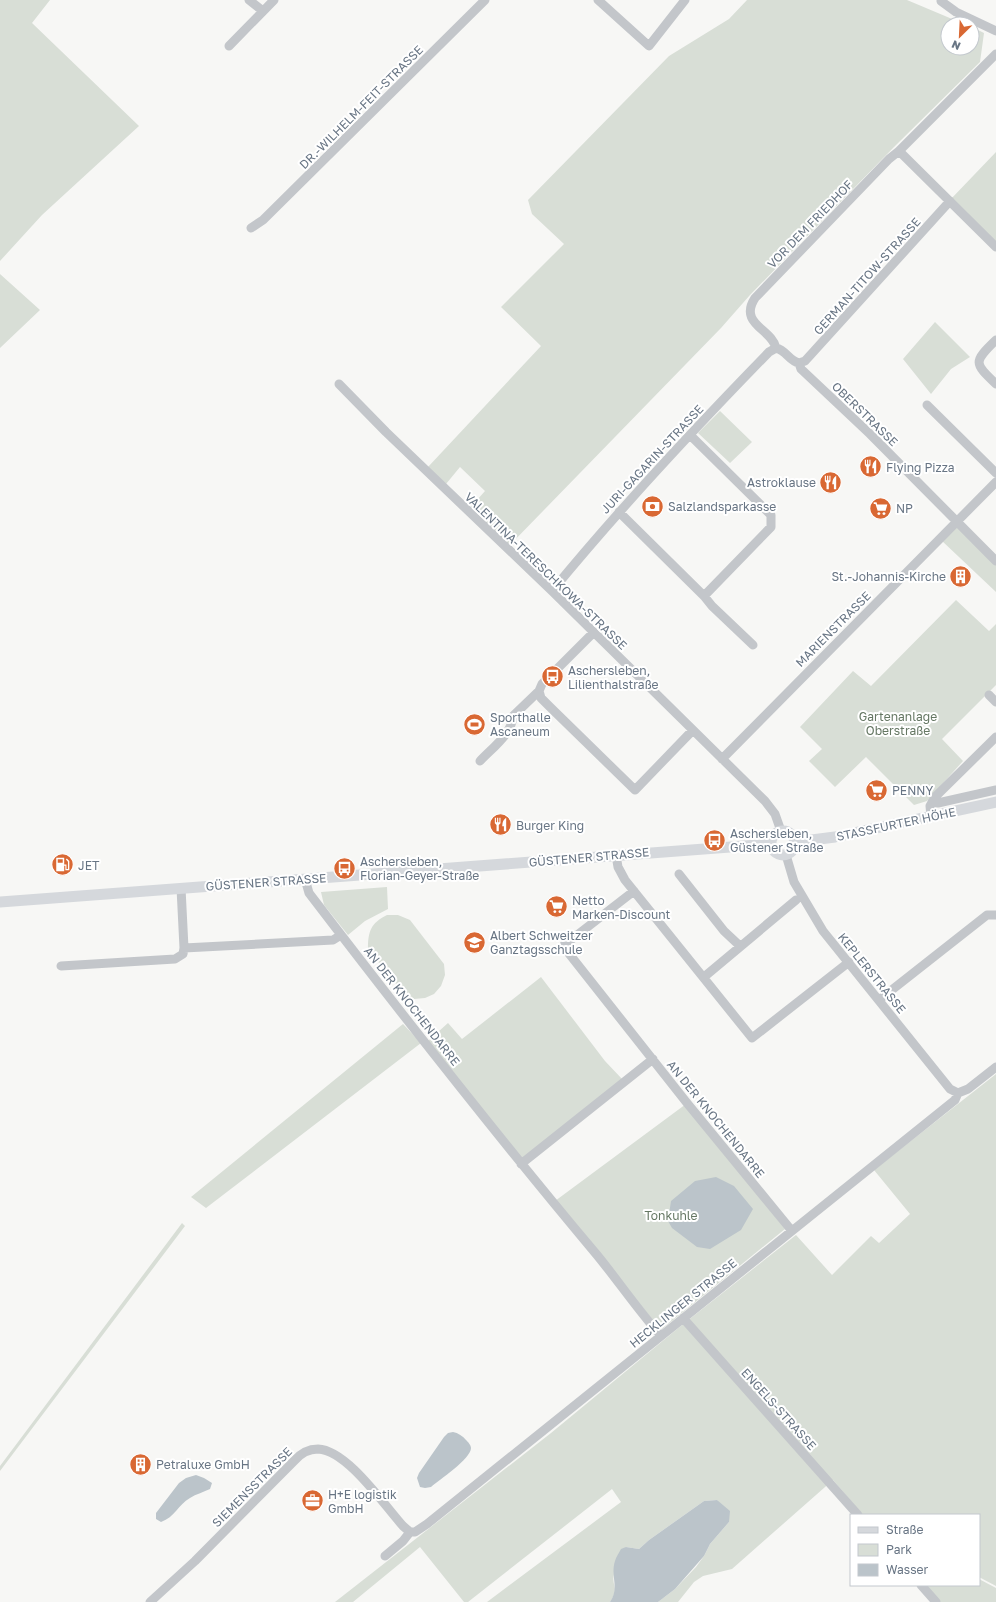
<svg xmlns="http://www.w3.org/2000/svg" width="996" height="1602" viewBox="0 0 996 1602" font-family="'Golos Text',sans-serif">
<style>
.green{fill:#d8ded6}
.water{fill:#bbc4ca}
.lines{fill:none;stroke-linecap:round;stroke-linejoin:round}
.minor{stroke:#c3c6ca;stroke-width:9}
.major{stroke:#d5d8dc;stroke-width:11}
.labels{text-anchor:middle;dominant-baseline:central;stroke-width:4;stroke-linejoin:round;paint-order:stroke}
.street-label{font-size:12px;fill:#687584;stroke:#fff}
.poi-label{font-size:12px;fill:#687584;stroke:#fff;text-anchor:start}
.park-label{font-size:12px;fill:#657763;stroke:#fff}
</style>
<rect width="100%" height="100%" fill="#f7f7f5"/>
<!-- green -->
<path class="green" d="M0,0h50l-18,23 107,103 -97,89 -42,46z
M747,0h160l57,24h-16v24h24v-21l12,6 -4,29 -86,85 -144,148 -29,33 -213,219 -39,-38 16,-18 -25,-24 -14,17 -18,-17 113,-121 -40,-39 63,-63 -32,-30 -4,-14 141,-144 60,-37z
M996,152v93l-46,-45z
M0,274l40,36 -40,38z
M935,322l35,35 -19,12 -20,25 -28,-35z
M720,411l32,31 -22,21 -32,-30z
M955,525l41,40v27l-55,-52z
M956,600l33,31 7,-7v61l-54,54 21,22 -36,40 -13,4 -48,-48 -31,30 -26,-26 13,-12 -22,-22 53,-56 18,15z
M387,887l1,22 -23,12 -17,14 -24,-30 -3,-13z
M387,915h11l12,5 34,44 1,11 -4,11 -7,8 -9,4 -11,1 -9,-4 -37,-46c0,-18 3,-26 19,-34z
M541,977l64,84 18,19 -102,81 -93,-120 20,-18 14,16z
M403,1024l18,19 -215,165 -15,-11z
M996,1074v512l-17,-9v-62h-116l-30,-35 -101,89 -29,7 -9,6 -16,20h-20l17,-13 21,-22 8,-11 6,-12 19,-22 -12,-22 -13,1 -55,39 -10,9 -13,-2c-4,9 -10,18 -12,27 -3,12 6,13 -4,28h-123l134,-100 -9,-13 -144,113h-4l-44,-55 -67,55h-18l216,-169 131,-108 114,-90 36,40 39,-39 8,7 31,-29 -36,-44z
M686,1104l99,125 -124,101 -106,-129z
M182,1223l3,3 -185,245v-5z
M979,1579l17,9v14h-60l-15,-17h58z"/>
<!-- water -->
<path class="water" d="M716,1177l18,9 19,23 -12,21 -31,19 -13,-2 -25,-19 -4,-7 3,-20 24,-20z
M453,1432c5,1 10,4 13,8 2,2 5,5 5,8 0,11 -32,32 -40,39l-6,1 -5,-1 -3,-9 2,-5 25,-36 4,-4z
M196,1475l8,3 8,5 -2,6c-6,3 -14,5 -20,9 -12,7 -15,19 -29,24l-5,-3v-6l23,-30 7,-5z
M717,1500l13,11 -1,11 -19,22 -6,12 -29,33 -13,10 -4,3h-48c10,-14 0,-26 5,-41 1,-4 4,-8 6,-12l5,-2 13,2 10,-9 55,-39z"/>
<g class="lines">
<!-- minor -->
<path class="minor" d="M249,0l14,11
M598,0l51,46 36,-46
M941,1l15,11 40,19
M229,46l45,-46
M996,54l-97,97 -10,8 -134,139c-17,26 17,31 21,50 10,2 13,13 23,15l2,6 69,65 126,127
M899,151l97,96
M251,228l12,-8 222,-220
M996,340c-23,22 -22,23 0,44
M799,363l6,-2 10,-11 135,-149
M339,384l47,48 166,159 213,210 10,13 6,17
M927,405l69,68
M619,512l85,84 67,-69v-12l-81,-80
M552,591c68,-83 142,-162 217,-239l7,-4
M704,596l8,10 41,39
M593,633l-51,51 -3,7 2,7 9,9 85,83 57,-59
M989,695l7,7
M722,759l274,-277
M480,761c12,-13 32,-27 33,-45l26,-25
M932,802l6,1 58,-13
M931,816l-1,-10 5,-9 61,-60
M616,855l2,12 7,13 127,158 97,-76
M786,855l8,27 29,49 127,158 8,4
M679,874l45,57 16,15
M305,879l4,14c94,123 189,244 288,362 22,27 41,55 64,81
M181,888l3,60
M634,891l-71,55 124,157 105,128
M61,966l114,-7 8,-5 1,-6 149,-8 8,-5
M704,977l92,-77
M879,1000l108,-85h9
M958,1093l10,-4 28,-22
M521,1164l132,-105
M683,1318l175,197
M385,1556l18,-15 7,-9h5l12,-8 528,-424 3,-7
M921,1585l15,17
M150,1602l45,-41 99,-100c6,-7 14,-12 24,-12 29,1 66,56 85,77l7,6"/>
<!-- major -->
<path class="major" d="M771 843a12 12 0 1 1 24 0a12 12 0 1 1-24 0Z
M796,842l39,-5 161,-35
M0,902l771,-58"/>
</g>
<!-- icons -->
<defs>
<symbol id="restaurant-disc" viewBox="-11 -11 22 22"><circle r="9.5" fill="#d96833" stroke="#fff"/><path d="M-5-6h1v4h1v-4h1v4h1v-4h1v5L-1.5 .5V6h-2V.5L-5-1ZM5-6V6H3V1.5H1.5Q1.5-4 5-6Z" fill="#fff"/></symbol>
<symbol id="bank-disc" viewBox="-11 -11 22 22"><circle r="9.5" fill="#d96833" stroke="#fff"/><path d="M-6-4H6V4H-6ZM0-2.3a2.3 2.3 0 1 0 0 4.6a2.3 2.3 0 1 0 0-4.6Z" fill="#fff"/></symbol>
<symbol id="supermarket-disc" viewBox="-11 -11 22 22"><circle r="9.5" fill="#d96833" stroke="#fff"/><path d="M-6-5.5h2.5l.6 2H6L4.5 2H-2.5L-4.4-4H-6ZM-1.5 3.2a1.3 1.3 0 1 0 .1 0ZM3 3.2a1.3 1.3 0 1 0 .1 0Z" fill="#fff"/></symbol>
<symbol id="building-disc" viewBox="-11 -11 22 22"><circle r="9.5" fill="#d96833" stroke="#fff"/><path d="M-4-6H4V6H1V3H-1V6H-4ZM-2.5-4.3h1.7v1.8h-1.7ZM.8-4.3h1.7v1.8H.8ZM-2.5-1h1.7V.8h-1.7ZM.8-1h1.7V.8H.8Z" fill="#fff"/></symbol>
<symbol id="bus-disc" viewBox="-11 -11 22 22"><circle r="9.5" fill="#d96833" stroke="#fff"/><path d="M-5-6H5V4H4V6H2V4H-2V6H-4V4H-5ZM-3.5-4V0h7V-4ZM-3.5 1.2v1.5H-2V1.2ZM2 1.2v1.5H3.5V1.2Z" fill="#fff"/></symbol>
<symbol id="stadium-disc" viewBox="-11 -11 22 22"><circle r="9.5" fill="#d96833" stroke="#fff"/><path d="M0-5a6.5 5 0 1 0 0 10a6.5 5 0 1 0 0-10ZM-3.5-1.8h7v3.6h-7Z" fill="#fff"/></symbol>
<symbol id="fuel-disc" viewBox="-11 -11 22 22"><circle r="9.5" fill="#d96833" stroke="#fff"/><path d="M-5.5-6h7V0h2V4h1.3V-2.5L3-4.5l.8-.8L6-3V5H2.5V1h-1V6h-7ZM-4.2-4.7v3.2H.2V-4.7Z" fill="#fff"/></symbol>
<symbol id="school-disc" viewBox="-11 -11 22 22"><circle r="9.5" fill="#d96833" stroke="#fff"/><path d="M0-5L7-2L0 1L-7-2ZM-4 1L0 2.5L4 1V4Q0 6-4 4Z" fill="#fff"/></symbol>
<symbol id="office-disc" viewBox="-11 -11 22 22"><circle r="9.5" fill="#d96833" stroke="#fff"/><path d="M-6-3h4V-5.5h4V-3h4V5H-6ZM-1-4.5V-3h2v-1.5ZM-6 0V1H6V0Z" fill="#fff"/></symbol>
</defs>
<g fill-rule="evenodd">
<use href="#restaurant-disc" x="858" y="454" width="25" height="25"/>
<use href="#restaurant-disc" x="818" y="470" width="25" height="25"/>
<use href="#bank-disc" x="640" y="494" width="25" height="25"/>
<use href="#supermarket-disc" x="868" y="496" width="25" height="25"/>
<use href="#building-disc" x="948" y="564" width="25" height="25"/>
<use href="#bus-disc" x="540" y="664" width="25" height="25"/>
<use href="#stadium-disc" x="462" y="712" width="25" height="25"/>
<use href="#supermarket-disc" x="864" y="778" width="25" height="25"/>
<use href="#restaurant-disc" x="488" y="812" width="25" height="25"/>
<use href="#bus-disc" x="702" y="828" width="25" height="25"/>
<use href="#fuel-disc" x="50" y="852" width="25" height="25"/>
<use href="#bus-disc" x="332" y="856" width="25" height="25"/>
<use href="#supermarket-disc" x="544" y="894" width="25" height="25"/>
<use href="#school-disc" x="462" y="930" width="25" height="25"/>
<use href="#building-disc" x="128" y="1452" width="25" height="25"/>
<use href="#office-disc" x="300" y="1488" width="25" height="25"/>
</g>
<g class="labels">
<!-- street labels -->
<g class="street-label">
<text transform="translate(361 107) rotate(-45)">DR.-WILHELM-FEIT-STRASSE</text>
<text transform="translate(810 224) rotate(-46)">VOR DEM FRIEDHOF</text>
<text transform="translate(867 276) rotate(-48)">GERMAN-TITOW-STRASSE</text>
<text transform="translate(865 414) rotate(44)">OBERSTRASSE</text>
<text transform="translate(652 459) rotate(-47)">JURI-GAGARIN-STRASSE</text>
<text transform="translate(546 571) rotate(44)">VALENTINA-TERESCHKOWA-STRASSE</text>
<text transform="translate(833 629) rotate(-45)">MARIENSTRASSE</text>
<text transform="translate(896 824) rotate(-12)">STASSFURTER HÖHE</text>
<text transform="translate(589 857) rotate(-5)">GÜSTENER STRASSE</text>
<text transform="translate(266 882) rotate(-4)">GÜSTENER STRASSE</text>
<text transform="translate(872 973) rotate(51)">KEPLERSTRASSE</text>
<text transform="translate(412 1006) rotate(52)">AN DER KNOCHENDARRE</text>
<text transform="translate(716 1119) rotate(51)">AN DER KNOCHENDARRE</text>
<text transform="translate(683 1303) rotate(-39)">HECKLINGER STRASSE</text>
<text transform="translate(779 1409) rotate(48)">ENGELS-STRASSE</text>
<text transform="translate(252 1487) rotate(-45)">SIEMENSSTRASSE</text>
</g>
<!-- poi labels -->
<g class="poi-label">
<text x="886" y="467">Flying Pizza</text>
<text x="816" y="482" text-anchor="end">Astroklause</text>
<text x="668" y="506">Salzlandsparkasse</text>
<text x="896" y="508">NP</text>
<text x="946" y="576" text-anchor="end">St.-Johannis-Kirche</text>
<text x="568" y="670">Aschersleben,<tspan x="568" dy="14">Lilienthalstraße</tspan></text>
<text x="490" y="717">Sporthalle<tspan x="490" dy="14">Ascaneum</tspan></text>
<text x="892" y="790">PENNY</text>
<text x="516" y="825">Burger King</text>
<text x="730" y="833">Aschersleben,<tspan x="730" dy="14">Güstener Straße</tspan></text>
<text x="360" y="861">Aschersleben,<tspan x="360" dy="14">Florian-Geyer-Straße</tspan></text>
<text x="78" y="865">JET</text>
<text x="572" y="900">Netto<tspan x="572" dy="14">Marken-Discount</tspan></text>
<text x="490" y="935">Albert Schweitzer<tspan x="490" dy="14">Ganztagsschule</tspan></text>
<text x="156" y="1464">Petraluxe GmbH</text>
<text x="328" y="1494">H+E logistik<tspan x="328" dy="14">GmbH</tspan></text>
</g>
<!-- park labels -->
<g class="park-label">
<text x="898" y="716">Gartenanlage<tspan x="898" dy="14">Oberstraße</tspan></text>
<text x="671" y="1215">Tonkuhle</text>
</g>
</g>
<!-- legend -->
<rect x="850" y="1514" width="130" height="72" fill="#ffffff" stroke="#c3c8ce"/>
<rect x="858" y="1527" width="20" height="6" fill="#d5d8dc" stroke="#c3c8ce"/>
<text x="886" y="1534" font-size="12" fill="#687584">Straße</text>
<rect x="858" y="1544" width="20" height="12" fill="#d8ded6" stroke="#c3c8ce"/>
<text x="886" y="1554" font-size="12" fill="#687584">Park</text>
<rect x="858" y="1564" width="20" height="12" fill="#bbc4ca" stroke="#c3c8ce"/>
<text x="886" y="1574" font-size="12" fill="#687584">Wasser</text>
<!-- north arrow -->
<g transform="translate(960 36) rotate(204)"><circle r="19" fill="#ffffff" stroke="#c3c8ce"/>
<path d="M0-3L7 15L0 10L-7 15Z" fill="#d96833"/>
<text y="-6" font-size="11" font-weight="bold" text-anchor="middle" fill="#687584">N</text>
</g>
</svg>
